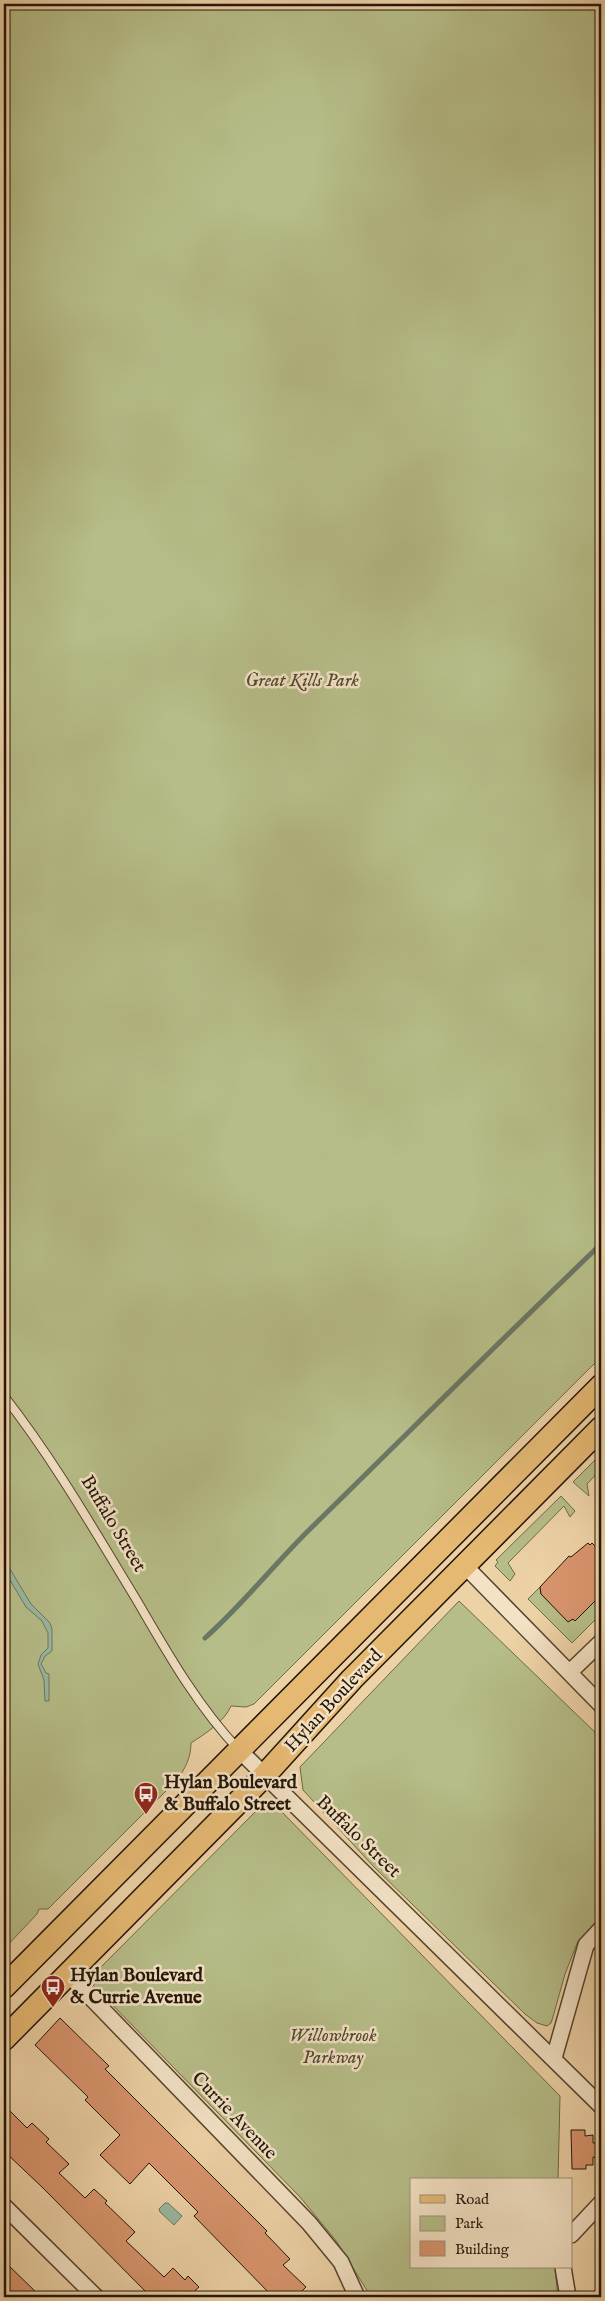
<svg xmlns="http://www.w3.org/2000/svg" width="605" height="2301" viewBox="0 0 605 2301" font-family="'IM FELL English',serif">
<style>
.green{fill:#b6bd88;stroke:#6c6a48}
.water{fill:#9ab8a1;stroke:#6a7764}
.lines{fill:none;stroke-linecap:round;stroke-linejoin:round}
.stream{stroke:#6a7764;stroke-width:5}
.building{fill:#d9956e;stroke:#221608}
.lane-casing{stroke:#554530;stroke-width:10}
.street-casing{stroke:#554530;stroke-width:18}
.primary-casing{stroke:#221608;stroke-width:25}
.lane{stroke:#f3e2c5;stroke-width:8}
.street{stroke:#f3e2c5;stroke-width:15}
.primary{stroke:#e6b973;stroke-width:22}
.labels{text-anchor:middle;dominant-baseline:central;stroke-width:5;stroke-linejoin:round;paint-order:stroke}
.park-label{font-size:19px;font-style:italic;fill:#4e482e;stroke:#f3e2c5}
.street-label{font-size:19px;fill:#221608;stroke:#f3e2c5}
.poi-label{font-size:19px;font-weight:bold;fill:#221608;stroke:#f3e2c5;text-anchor:start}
</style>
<rect width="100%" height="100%" fill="#edd2a6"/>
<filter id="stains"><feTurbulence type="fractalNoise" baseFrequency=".004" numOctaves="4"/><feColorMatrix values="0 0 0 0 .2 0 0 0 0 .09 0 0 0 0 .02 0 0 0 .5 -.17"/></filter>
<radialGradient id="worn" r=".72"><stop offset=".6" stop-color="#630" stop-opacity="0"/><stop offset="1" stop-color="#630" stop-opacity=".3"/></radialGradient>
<!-- green -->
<path class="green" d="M4,4h597v1353l-347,347 -8,3 -15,-1c-6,15 -26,28 -40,37 0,15 -6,26 -15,38l-128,128h-9l-2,5 -33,35z
M601,1454v15l-14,15 2,12 -16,-14z
M561,1496l14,15 -5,6 -6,-11 -56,57 7,11 -5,7 -15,-15 3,-4 -2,-2z
M540,1587l1,7 27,27 5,-2 2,2 23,-23 3,4v12l-29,29 -44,-44z
M459,1601l142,137v178l-23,25 -13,33 -12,43 -2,6 -4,3 -10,-3 -12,-9 -151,-147 -71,-77 -3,-23z
M263,1804l16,5 281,287 -2,84h-147v87h144l3,30h-187l-34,-55 -37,-45 -207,-212 6,-5 -3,-6 1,-3z"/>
<!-- water -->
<path class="water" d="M4,1559l27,45 19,19 2,6v22l-7,5 -4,8 5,9 3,1v27h-4l-1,-21 -6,-16 3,-9 7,-7v-15l-6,-12 -16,-14 -22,-37z
M165,2203h3l14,13 -8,9 -14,-13 -1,-3z"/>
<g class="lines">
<!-- stream -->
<path class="stream" d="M205,1638c37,-33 67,-71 102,-106 98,-96 195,-193 294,-288"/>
</g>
<!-- building -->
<path class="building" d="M588,1543l2,2 2,-2 9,9v43l-26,26 -2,-2 -5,3 -27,-28 -1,-7 29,-31 2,1z
M60,2018l49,48 -4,3 162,162 -2,2 25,26 -7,6 23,22 -10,10h-23l-79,-81 4,-4 -49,-49 -19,21 -30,-29 20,-20 -35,-35 3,-3 -53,-52z
M4,2105l23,23 5,-5 17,16 -3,3 23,22 -10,9 26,25 9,-9 13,12 -2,2 30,29 -9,9 38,36 9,-9 12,12 3,-4 11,11 -11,10h-37l-108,-109 -39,-37z
M571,2130h14v6l8,-1v8h5v15l-5,-1v8h-7v4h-14z
M4,2261l37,36h-32l-5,-5z"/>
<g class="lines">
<defs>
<path id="lane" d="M4,1396c50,64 90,134 132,203 31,53 60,105 102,150"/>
<path id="street" d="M465,1566l136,139
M570,1672l31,-30
M238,1749l363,357
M68,1974l241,249 32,39 16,35
M554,2058l32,-113 15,-16
M4,2206l92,91
M571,2235l30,-32
M563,2267l5,30"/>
<path id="primary" d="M4,1987l597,-601
M4,2039l261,-264 87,-96 249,-251"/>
</defs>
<!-- lane casing -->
<use href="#lane" class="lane-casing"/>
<!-- street casing -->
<use href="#street" class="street-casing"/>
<!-- primary casing -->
<use href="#primary" class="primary-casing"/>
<!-- lane -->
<use href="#lane" class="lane"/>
<!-- street -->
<use href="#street" class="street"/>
<!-- primary -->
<use href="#primary" class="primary"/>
</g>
<!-- icons -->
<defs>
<symbol id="bus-pin" viewBox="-11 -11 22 30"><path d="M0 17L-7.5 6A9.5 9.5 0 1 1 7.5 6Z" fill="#8f2418" stroke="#f3e2c5"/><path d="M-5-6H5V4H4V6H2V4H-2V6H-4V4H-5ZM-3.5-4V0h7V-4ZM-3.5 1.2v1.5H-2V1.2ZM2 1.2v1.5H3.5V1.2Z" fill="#fff"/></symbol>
</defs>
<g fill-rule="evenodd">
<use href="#bus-pin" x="132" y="1780" width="28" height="38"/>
<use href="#bus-pin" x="39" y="1973" width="28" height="38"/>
</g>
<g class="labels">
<!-- park labels -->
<g class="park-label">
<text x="302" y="681">Great Kills Park</text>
<text x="333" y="2036">Willowbrook<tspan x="333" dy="22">Parkway</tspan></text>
</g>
<!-- street labels -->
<g class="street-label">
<text transform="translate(113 1524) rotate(59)">Buffalo Street</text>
<text transform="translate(334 1701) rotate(-47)">Hylan Boulevard</text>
<text transform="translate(358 1837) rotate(44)">Buffalo Street</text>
<text transform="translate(234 2116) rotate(46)">Currie Avenue</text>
</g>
<!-- poi labels -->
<g class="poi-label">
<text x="164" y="1783">Hylan Boulevard<tspan x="164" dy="22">&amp; Buffalo Street</tspan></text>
<text x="70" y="1976">Hylan Boulevard<tspan x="70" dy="22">&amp; Currie Avenue</tspan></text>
</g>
</g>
<!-- margin -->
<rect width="605" height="2301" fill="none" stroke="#edd2a6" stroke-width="20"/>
<rect x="5" y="5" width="595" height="2291" fill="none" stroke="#221608" stroke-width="2.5"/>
<rect x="10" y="10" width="585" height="2281" fill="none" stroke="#221608"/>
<!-- legend -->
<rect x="410" y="2178" width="162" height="90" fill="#f3e2c5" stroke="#9f9079"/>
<rect x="420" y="2195" width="25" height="8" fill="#e6b973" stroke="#9f9079"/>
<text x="455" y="2204" font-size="15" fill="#221608">Road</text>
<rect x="420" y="2216" width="25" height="15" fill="#b6bd88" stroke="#9f9079"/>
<text x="455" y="2228" font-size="15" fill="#221608">Park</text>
<rect x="420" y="2241" width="25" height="15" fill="#d9956e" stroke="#9f9079"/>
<text x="455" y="2254" font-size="15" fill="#221608">Building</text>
<rect width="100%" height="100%" filter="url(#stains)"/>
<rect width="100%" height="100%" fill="url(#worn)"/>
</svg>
